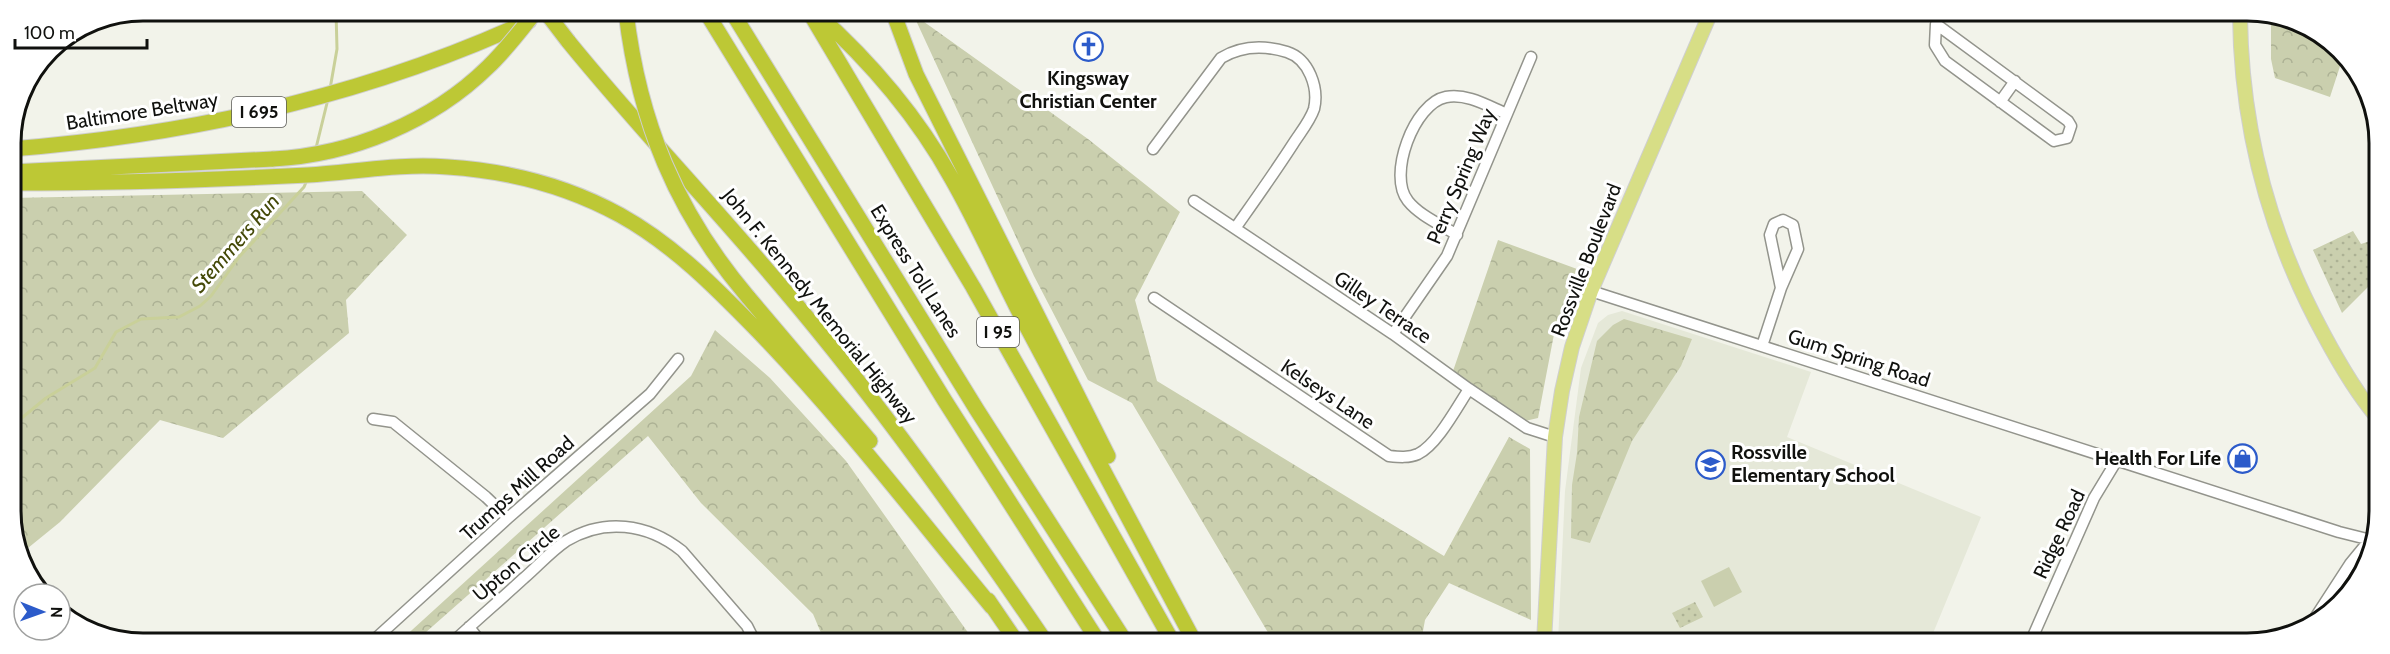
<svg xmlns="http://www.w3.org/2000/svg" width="2390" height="654" viewBox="0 0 2390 654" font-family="Cabin,sans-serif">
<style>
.built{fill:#e5e8d8}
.green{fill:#cacfae}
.forest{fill:url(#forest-crowns)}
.park{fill:url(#park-dots)}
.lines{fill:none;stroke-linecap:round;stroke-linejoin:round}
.stream{stroke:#c9d099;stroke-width:3}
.minor-casing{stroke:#93948c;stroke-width:13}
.major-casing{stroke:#cfcfcf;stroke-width:16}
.highway-casing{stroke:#cfcfcf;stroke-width:17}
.minor{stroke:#fff;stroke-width:10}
.major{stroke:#d7de86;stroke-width:14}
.highway{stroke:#bdc835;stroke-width:15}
.highway-bridge-casing{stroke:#cfcfcf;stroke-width:17;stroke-linecap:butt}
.highway-bridge{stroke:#bdc835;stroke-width:15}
.labels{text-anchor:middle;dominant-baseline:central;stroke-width:6;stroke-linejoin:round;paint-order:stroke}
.shield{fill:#fff;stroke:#585856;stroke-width:1.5}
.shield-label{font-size:18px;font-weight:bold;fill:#10110e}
.poi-label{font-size:20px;font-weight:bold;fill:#10110e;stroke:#fff}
.street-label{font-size:20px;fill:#10110e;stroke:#fff}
.water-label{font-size:21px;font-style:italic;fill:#454a09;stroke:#fff}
.rim{fill:none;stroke:#10110e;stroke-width:3}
</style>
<defs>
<pattern id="forest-crowns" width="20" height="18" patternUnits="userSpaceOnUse" patternTransform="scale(1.5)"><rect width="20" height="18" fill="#cacfae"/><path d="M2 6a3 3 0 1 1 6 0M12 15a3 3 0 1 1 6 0" fill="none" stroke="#acb194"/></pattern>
<pattern id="park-dots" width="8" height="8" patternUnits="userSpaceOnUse" patternTransform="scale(1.5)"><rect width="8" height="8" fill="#cacfae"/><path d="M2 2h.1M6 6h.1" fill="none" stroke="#acb194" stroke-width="1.8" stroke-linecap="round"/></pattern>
</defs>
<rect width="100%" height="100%" fill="#f2f3ea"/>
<!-- built -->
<path class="built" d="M1622,311l189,61 -24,65 194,80 -52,126 -371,-1 7,-151 16,-123 17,-45 10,-8z"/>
<!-- green -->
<path class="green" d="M1729,567l13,25 -28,15 -13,-26z"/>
<!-- forest -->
<path class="forest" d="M913,14l175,125 92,73 -45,88 22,81 287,175 65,-119 21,12 1,171 -82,-37 -24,37 -4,22 -148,-1 -141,-238 -44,-23 -54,-104z
M2271,15h10l63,39 -14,43 -55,-19 -4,-19z
M362,191l45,44 -61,65 3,33 -126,105 -63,-18 -100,102 -32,26 -9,-1 -6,-11 -2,-338z
M1498,240l79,29 -22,60 -17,89 -21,5 -65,-49z
M1624,319l68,20 -11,27 -49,75 -42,102 -19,-5 1,-53 5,-32 2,-36 18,-76 16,-16z
M715,330l55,48 76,83 128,180 -150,-1 -11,-26 -112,-111 -53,-67 -223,197 -8,7h-16l290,-264z"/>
<!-- park -->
<path class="park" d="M2353,231l8,13 15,-5v40l-34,34 -29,-63z
M1695,602l8,15 -23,11 -8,-15z"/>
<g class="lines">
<!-- stream -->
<path class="stream" d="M330,89l7,-40 -1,-38
M316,148l12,-49
M12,426l34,-28 49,-30 21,-36 25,-13 38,-2 21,-11 11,-10 28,-39 65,-70 3,-7"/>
<defs>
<path id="minor" d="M1936,24l132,97 3,5 -4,12 -13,3 -109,-80 -10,-16z
M2000,102l15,-21
M1153,149l68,-91c20,-12 43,-13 66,-6 22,7 32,36 27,57 -4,12 -14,24 -21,35 -18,28 -38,56 -57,83
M1194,201l199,133 76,55 58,39 28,9
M1457,235c-15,-10 -37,-19 -49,-34 -21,-25 6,-98 38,-104 21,-4 42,9 61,17
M1591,291l748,241 36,9
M1154,298l235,158c10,1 20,2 29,-2 19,-9 39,-47 51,-65
M1393,334l54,-78 84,-199
M1762,346l19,-58 17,-39 -5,-24 -10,-5 -9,4 -4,11 11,53
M373,419l20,3 93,75 22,21
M2313,621l37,-57 23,-28
M469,627l10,13
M374,640l134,-122 142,-124 28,-35
M455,640c23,-21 46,-41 69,-62 14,-12 27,-27 42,-37 38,-23 81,-18 116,10l65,75 7,14
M2030,643l64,-145 23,-38"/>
<path id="major" d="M2240,15c1,113 30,221 84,320 15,28 31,56 52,81
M1544,642l11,-205 7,-46 10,-44 19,-56 119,-277"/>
<path id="highway" d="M706,12l239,389 153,240
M732,12l245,398 148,231
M815,12c54,48 102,104 137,167 28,49 50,101 76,150 55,104 111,208 166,312
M893,12l23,62 192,382
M811,15l162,272 199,354
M568,41c69,85 146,165 217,250 94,111 178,230 260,350
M11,149c178,-14 355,-53 518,-128
M11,172l262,-13
M11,183c99,0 198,-3 297,-8 47,-3 93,-12 140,-8 61,4 119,19 172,48 54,30 96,73 138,116 84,87 157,183 234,276
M748,297l122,144
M988,600l28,41"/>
</defs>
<!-- minor casing -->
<use href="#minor" class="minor-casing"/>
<!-- major casing -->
<use href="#major" class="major-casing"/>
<!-- highway casing -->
<use href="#highway" class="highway-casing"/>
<!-- minor -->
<use href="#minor" class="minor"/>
<!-- major -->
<use href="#major" class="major"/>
<!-- highway -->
<use href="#highway" class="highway"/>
<defs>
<path id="highway-bridge" d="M545,11l23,30
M626,12c13,110 50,200 122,285
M273,159c78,-4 159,-37 215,-92 18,-17 33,-37 48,-56"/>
</defs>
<!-- highway-bridge casing -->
<use href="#highway-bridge" class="highway-bridge-casing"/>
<!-- highway-bridge -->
<use href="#highway-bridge" class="highway-bridge"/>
</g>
<!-- icons -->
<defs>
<symbol id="church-ring" viewBox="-11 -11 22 22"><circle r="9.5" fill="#fff" stroke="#2c5bca" stroke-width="1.5"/><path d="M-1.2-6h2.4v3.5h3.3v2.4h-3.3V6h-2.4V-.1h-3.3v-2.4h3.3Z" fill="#2c5bca"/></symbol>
<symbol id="shop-ring" viewBox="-11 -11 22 22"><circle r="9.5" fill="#fff" stroke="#2c5bca" stroke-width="1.5"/><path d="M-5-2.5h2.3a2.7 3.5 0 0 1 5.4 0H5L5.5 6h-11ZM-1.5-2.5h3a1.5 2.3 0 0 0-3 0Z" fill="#2c5bca"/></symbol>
<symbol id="school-ring" viewBox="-11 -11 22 22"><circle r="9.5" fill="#fff" stroke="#2c5bca" stroke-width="1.5"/><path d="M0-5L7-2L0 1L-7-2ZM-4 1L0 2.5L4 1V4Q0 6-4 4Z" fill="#2c5bca"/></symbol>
</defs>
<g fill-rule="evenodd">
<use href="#church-ring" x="1072" y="30" width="33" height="33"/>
<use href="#shop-ring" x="2226" y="442" width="33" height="33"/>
<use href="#school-ring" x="1694" y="448" width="33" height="33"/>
</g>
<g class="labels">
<!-- shield labels -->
<g class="shield">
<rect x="232" y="97" width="54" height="30" rx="4.5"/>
<rect x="977" y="317" width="42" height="30" rx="4.5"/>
</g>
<g class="shield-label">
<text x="259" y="112">I 695</text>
<text x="998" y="332">I 95</text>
</g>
<!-- poi labels -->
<g class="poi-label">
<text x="1088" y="78">Kingsway<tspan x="1088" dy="23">Christian Center</tspan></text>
<text x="1731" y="452" text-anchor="start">Rossville<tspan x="1731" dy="23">Elementary School</tspan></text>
<text x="2221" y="458" text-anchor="end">Health For Life</text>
</g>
<!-- street labels -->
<g class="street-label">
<text transform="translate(142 111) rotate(-9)">Baltimore Beltway</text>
<text transform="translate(1461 176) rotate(-67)">Perry Spring Way</text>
<text transform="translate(1586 260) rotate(-69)">Rossville Boulevard</text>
<text transform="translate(916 271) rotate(58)">Express Toll Lanes</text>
<text transform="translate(820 306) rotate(51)">John F. Kennedy Memorial Highway</text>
<text transform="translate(1383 307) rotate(34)">Gilley Terrace</text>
<text transform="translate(1859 358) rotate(18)">Gum Spring Road</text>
<text transform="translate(1328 394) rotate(34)">Kelseys Lane</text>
<text transform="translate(517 488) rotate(-42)">Trumps Mill Road</text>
<text transform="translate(2059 534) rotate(-65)">Ridge Road</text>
<text transform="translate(516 563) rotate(-40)">Upton Circle</text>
</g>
<!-- water labels -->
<g class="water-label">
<text transform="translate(235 243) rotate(-49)">Stemmers Run</text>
</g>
</g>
<!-- crop -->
<path d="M0 0H2390V654H0ZM143 21H2247A122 122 0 0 1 2369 143V511A122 122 0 0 1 2247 633H143A122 122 0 0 1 21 511V143A122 122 0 0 1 143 21Z" fill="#fff" fill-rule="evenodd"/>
<path class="rim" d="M143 21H2247A122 122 0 0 1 2369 143V511A122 122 0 0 1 2247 633H143A122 122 0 0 1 21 511V143A122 122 0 0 1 143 21Z"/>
<!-- north arrow -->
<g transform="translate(42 612) rotate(91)"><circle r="28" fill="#ffffff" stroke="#9fa09f" stroke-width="1.5"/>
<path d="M0-4.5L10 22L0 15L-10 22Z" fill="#2c5bca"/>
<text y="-9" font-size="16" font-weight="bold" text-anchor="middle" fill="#10110e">N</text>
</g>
<!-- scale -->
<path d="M15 39v9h132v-9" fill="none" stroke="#10110e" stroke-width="3"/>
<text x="24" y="39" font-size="18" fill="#10110e" stroke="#ffffff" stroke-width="4.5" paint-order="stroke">100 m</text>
</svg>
